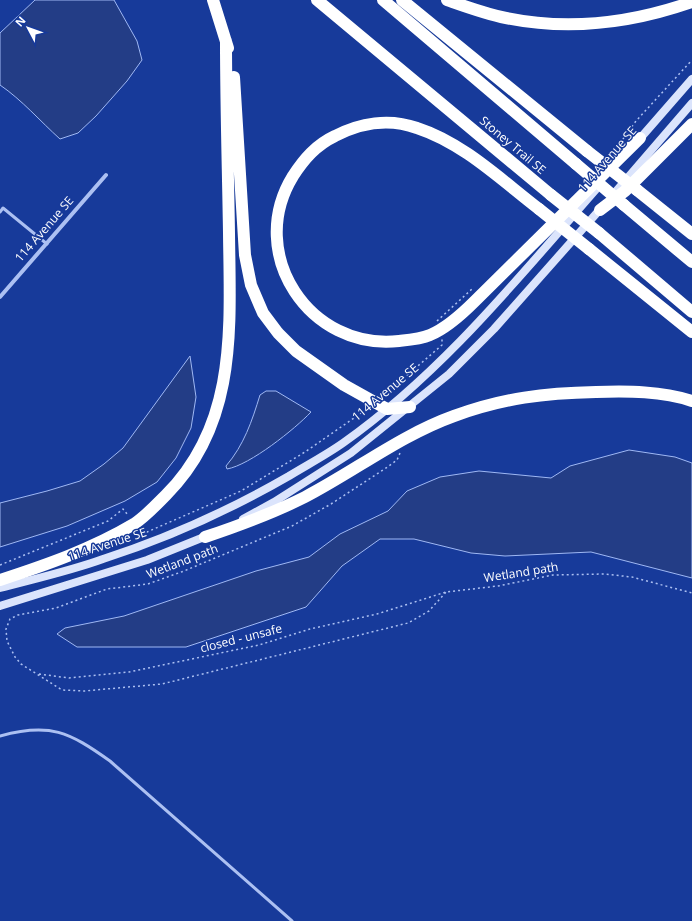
<svg xmlns="http://www.w3.org/2000/svg" width="692" height="921" viewBox="0 0 692 921" font-family="'Open Sans',sans-serif">
<style>
.water{fill:#233d86;stroke:#9fb8f4}
.lines{fill:none;stroke-linecap:round;stroke-linejoin:round}
.path{stroke:#acc0f2;stroke-width:1.5;stroke-dasharray:2 3;stroke-linecap:butt}
.lane{stroke:#acc0f2;stroke-width:3}
.street{stroke:#acc0f2;stroke-width:4}
.secondary{stroke:#dbe4fc;stroke-width:8}
.highway{stroke:#fff;stroke-width:12}
.highway-bridge{stroke:#fff;stroke-width:12}
.labels{text-anchor:middle;dominant-baseline:central;stroke-width:3;stroke-linejoin:round;paint-order:stroke}
.street-label{font-size:12px;fill:#fff;stroke:#173a9a}
</style>
<rect width="100%" height="100%" fill="#173a9a"/>
<!-- water -->
<path class="water" d="M35,0h79l23,41 5,19 -15,21 -31,35 -18,17 -18,6c-20,-18 -38,-39 -60,-54v-52z
M190,356l6,41 -5,31 -15,30 -19,24 -32,19 -58,25 -67,21v-44l47,-12 33,-10 24,-17 19,-16z
M266,391h10l35,21c-16,17 -61,53 -84,57l-1,-3c18,-21 26,-45 34,-71z
M629,450l46,7 17,6v115l-101,-26 -86,4 -34,-3 -57,-14h-34l-38,27 -36,41 -120,40h-109l-20,-13 8,-6 59,-12 132,-45 53,-14 31,-23 48,-23 19,-20 33,-14 39,-6 72,7 19,-12z"/>
<g class="lines">
<!-- path -->
<path class="path" d="M620,143l16,-22 56,-61
M437,321l35,-32
M388,392l54,-47v-6
M400,453l-3,7 -11,8 -55,36 -39,22 -108,45 -36,13 -41,5 -51,19 -38,7 -8,4 -4,10 1,12 8,16 6,7 41,26 22,1 78,-7 246,-61 21,-12 17,-19
M142,530l5,2 94,-41 64,-39 62,-43
M0,565l108,-44 15,-12 5,6
M39,674l30,4 60,-6 130,-27 51,-16 67,-15 69,-22 52,-6 55,-11 51,-1 28,3 60,16"/>
<!-- lane -->
<path class="lane" d="M0,212l3,-4 44,36
M0,736c50,-14 69,-4 110,25l182,160"/>
<!-- street -->
<path class="street" d="M0,297l106,-122"/>
<!-- secondary -->
<path class="secondary" d="M637,142l55,-63
M611,197l81,-94
M243,519l31,-17 77,-49 98,-79 45,-45 109,-123
M0,588c34,-9 70,-17 103,-29 65,-21 127,-49 186,-83 18,-11 37,-21 54,-33 99,-70 176,-166 255,-256
M0,606l147,-46 62,-25"/>
<!-- highway -->
<path class="highway" d="M213,0l15,48
M317,0l234,195
M383,0l193,164
M402,0l185,151
M447,0c20,7 39,14 59,18 63,13 126,5 186,-16
M234,77l11,178 6,30 12,28 15,20 18,18 48,34 43,24 23,-2
M637,190l55,44
M624,205l68,57
M539,209c-39,-30 -76,-66 -122,-81 -28,-10 -57,-5 -82,8 -19,9 -31,23 -42,40 -48,78 17,175 106,165 10,-1 22,-2 31,-6 17,-7 32,-21 45,-34l165,-163
M600,210l25,-19 67,-67
M599,233l93,79
M589,249l103,83
M205,537c36,-12 66,-23 100,-40 50,-26 96,-62 149,-81 49,-18 91,-23 142,-24 32,-1 66,-1 96,9
M0,580c46,-15 92,-31 134,-56 12,-8 22,-19 32,-29 72,-72 64,-168 63,-262 -1,-64 -3,-128 -3,-192"/>
<!-- highway-bridge -->
<path class="highway-bridge" d="M587,151l50,39
M576,164l48,41
M551,195l48,38
M539,209l50,40"/>
</g>
<g class="labels">
<!-- street labels -->
<g class="street-label">
<text transform="translate(513 145) rotate(40)">Stoney Trail SE</text>
<text transform="translate(607 159) rotate(-49)">114 Avenue SE</text>
<text transform="translate(44 229) rotate(-49)">114 Avenue SE</text>
<text transform="translate(385 392) rotate(-40)">114 Avenue SE</text>
<text transform="translate(107 544) rotate(-18)">114 Avenue SE</text>
<text transform="translate(182 561) rotate(-21)">Wetland path</text>
<text transform="translate(521 572) rotate(-9)">Wetland path</text>
<text transform="translate(241 638) rotate(-14)">closed - unsafe</text>
</g>
</g>
<!-- north arrow -->
<g transform="translate(28 28) rotate(311)" stroke="#173a9a" stroke-width="3" paint-order="stroke">
<path d="M0-3L7 15L0 10L-7 15Z" fill="#ffffff"/>
<text y="-6" font-size="11" font-weight="bold" text-anchor="middle" fill="#ffffff">N</text>
</g>
</svg>
